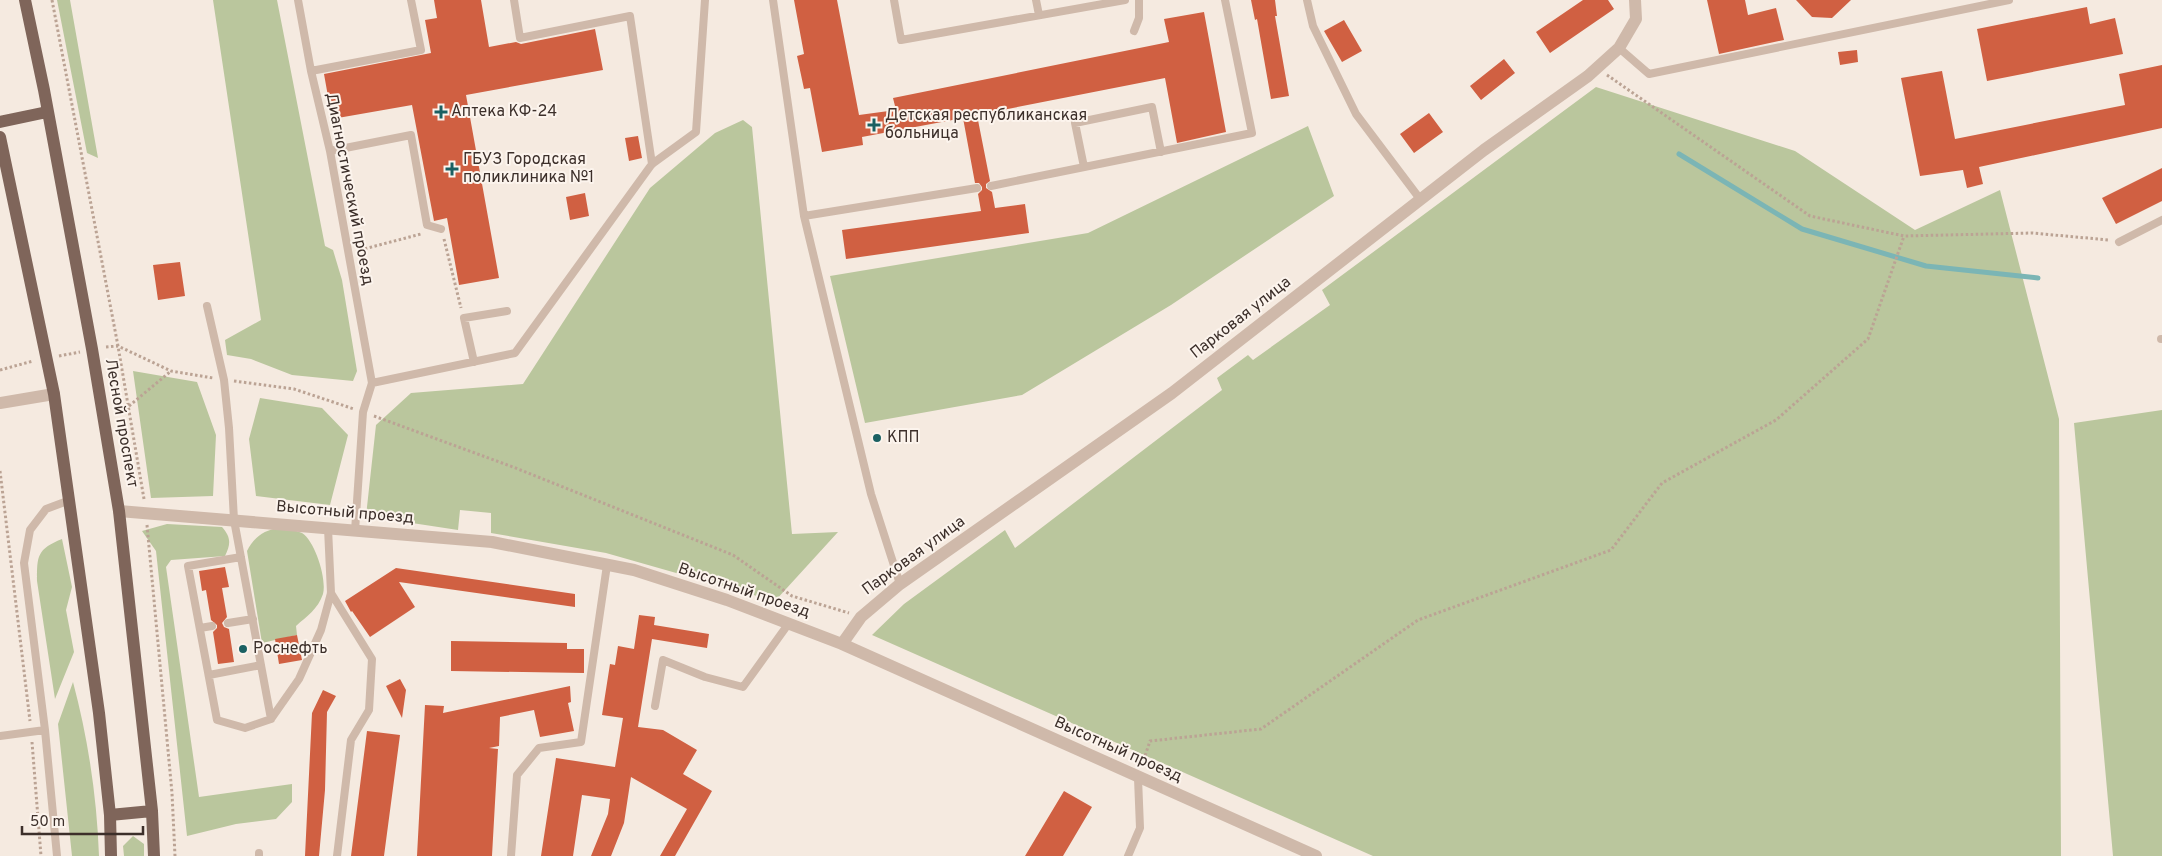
<svg xmlns="http://www.w3.org/2000/svg" width="2162" height="856" viewBox="0 0 2162 856" font-family="Overpass,sans-serif">
<style>
.green{fill:#bac69d}
.lines{fill:none;stroke-linecap:round;stroke-linejoin:round}
.stream{stroke:#7bb5b5;stroke-width:5}
.building{fill:#d06042}
.path{stroke:#bba394;stroke-width:3;stroke-dasharray:2.5 2.5;stroke-linecap:butt}
.lane{stroke:#cfb9aa;stroke-width:8}
.street{stroke:#cfb9aa;stroke-width:12}
.primary{stroke:#7f655a;stroke-width:12}
.poi-dot{fill:#1b6062;stroke:#fcf4ed;stroke-width:2}
.labels{text-anchor:middle;dominant-baseline:central;stroke-width:4;stroke-linejoin:round;paint-order:stroke}
.poi-label{font-size:16px;fill:#3c2f2a;stroke:#fcf4ed;text-anchor:start}
.street-label{font-size:16px;fill:#3c2f2a;stroke:#fcf4ed}
</style>
<rect width="100%" height="100%" fill="#f5eae0"/>
<!-- green -->
<path class="green" d="M57,0h13l28,158 -11,-5z
M213,0h64l48,246 8,4 9,30 15,91 -4,10 -61,-6 -41,-16 -24,-4 -2,-15 36,-20z
M1596,87l199,64 120,79 85,-40 59,229 2,437h-688l-501,-221 32,-31 101,-74 10,18 207,-158 -5,-12 31,-23 5,5 77,-55 -8,-15z
M743,120l9,7 40,407 46,-2 -63,69 -169,-48 -115,-20v-20l-31,-3 -2,20 -92,-14 10,-91 35,-32 112,-9 127,-196 65,-55z
M1308,126l26,70 -163,109 -149,90 -157,28 -35,-147 258,-43z
M133,371l64,11 19,53 -3,61 -62,2z
M260,398l62,10 26,27 -18,70 -74,-9 -7,-57z
M2162,410v446h-49l-39,-433z
M167,524l55,3c9,10 9,17 3,29l-54,4 -5,7 33,230 93,-13v18l-16,17 -40,5 -49,12 -31,-285 -14,-20z
M279,528c7,1 16,2 23,5 13,8 25,46 21,61 -5,15 -16,22 -27,32l1,9 -35,8 -15,-92c7,-14 17,-21 32,-23z
M62,539l10,48 -6,23 8,42 -19,47 -18,-118c0,-25 0,-32 25,-42z
M73,682c15,56 24,116 26,174h-27l-14,-132z
M133,836l11,8v12h-20l-1,-10z"/>
<g class="lines">
<!-- stream -->
<path class="stream" d="M1679,154l123,75 124,37 112,12"/>
</g>
<!-- building -->
<path class="building" d="M434,0h47l8,47 27,-5 5,2 74,-15 8,41 -137,25 33,183 -40,7 -12,-67 -13,3 -22,-116 -80,14 -8,-45 107,-21 -6,-33 12,-2z
M794,0h43l22,115 37,-5 -3,-12 276,-56 -5,-23 40,-7 22,120 -49,11 -12,-65 -188,37 13,66 -4,3v4l6,4 3,16 30,-4 4,29 -183,26 -4,-29 139,-19 -3,-17 4,-4v-3l-3,-4h-4l-12,-65 -101,19 1,8 -41,7 -12,-64 -6,1 -7,-33 7,-2z
M1251,0h24l2,16h-2l14,80 -18,3 -14,-80 -2,1z
M1583,0h25l6,9 -64,44 -14,-21z
M1707,0h38l3,15 28,-7 8,32 -65,14z
M1796,0h55l-19,18 -20,-1z
M2087,7l3,17 25,-6 8,36 -136,27 -10,-52z
M1344,20l18,31 -20,11 -18,-31z
M1857,50l1,12 -18,3 -2,-13z
M1504,59l11,14 -34,27 -11,-14z
M2162,65v63l-183,39 4,17 -16,4 -4,-18 -43,6 -19,-98 41,-7 13,68 170,-34 -6,-31z
M1429,113l14,19 -29,21 -14,-19z
M638,136l4,22 -13,3 -4,-23z
M2162,168v33l-46,23 -14,-26z
M585,193l4,23 -19,4 -4,-23z
M180,262l5,34 -27,4 -5,-35z
M225,567l4,20 -7,1 5,29 -5,6 2,4 5,2 5,33 -16,2 -5,-32 4,-4v-3l-6,-5 -5,-30 -4,1 -3,-20z
M396,568l179,26v13l-176,-25 16,25 -45,30 -18,-26 -1,1 -6,-11z
M639,615l16,2 -1,8 55,9 -2,14 -55,-9 -14,88 25,3 34,20 -14,24 29,17 -37,65h-15l27,-47 -56,-32 -7,46 -13,33h-20l17,-42 2,-15 -28,-4 -9,61h-32l15,-98 59,9 8,-49 -21,-3 8,-51 5,1 3,-19 16,3z
M297,635l5,25 -23,4 -4,-25z
M451,641l116,2v6h17v24l-133,-2z
M400,679l6,11 -4,28 -16,-32z
M570,686l1,16 -3,1 6,28 -34,6 -6,-27 -34,7 -1,29 -10,2 9,1 -6,107h-75l8,-151 19,1 -1,7z
M323,690l13,6 -9,16 -2,78 -6,66h-14l7,-143z
M367,731l33,4 -16,121h-33z
M1064,791l28,16 -29,49h-38z"/>
<g class="lines">
<!-- path -->
<path class="path" d="M52,0l66,346 26,153
M1607,75l203,141 94,20 128,-3 77,7
M444,239l17,69
M360,250l61,-16
M106,347l12,-1 53,25 42,7
M59,356l21,-4
M0,370l33,-9
M234,381l60,8 60,20
M129,406l42,-35
M374,416l139,51 220,88 59,41 57,17
M0,471l30,250
M147,525l25,268 3,63
M32,742l9,114
M1142,765l8,-24 111,-12 157,-109 193,-70 51,-67 114,-63 92,-81 36,-103"/>
<!-- lane -->
<path class="lane" d="M298,0l13,71 19,80 42,232 -9,29 -8,119
M514,0l6,38 110,-22 22,148
M773,0l31,216 67,278 29,90
M894,0l7,40 224,-40
M1036,0l3,15
M1307,0l6,26 43,88 64,85
M1134,31l5,-13v-18
M1619,48l30,26 360,-74
M311,71l110,-21 -10,-50
M330,151l81,-16 16,90 14,4
M1084,167l-9,-44 77,-16 9,45
M991,186l261,-53 -27,-133
M804,216l173,-28
M2119,242l43,-22
M207,306l17,74 5,48 5,92 37,199
M2161,339h1
M474,362l-10,-44 43,-7
M372,383l143,-30 137,-189 44,-32 9,-132
M241,557l-53,9 29,154 28,8 26,-9 28,-40 22,-49 10,-37 -3,-65
M331,593l41,66 -3,51 -18,30 -14,116
M228,623l25,-4
M200,628l12,-2
M209,675l52,-10
M655,706l8,-46 42,17 38,10 46,-64
M0,736l45,-6
M57,856l-12,-126 -21,-167 6,-33 16,-21 24,-9
M259,856v-3
M511,856l6,-81 22,-27 42,-6 26,-177
M1128,856l12,-28 -2,-50"/>
<!-- street -->
<path class="street" d="M0,403l54,-9
M119,511l373,31 142,28 93,30 115,44 474,212
M842,644l19,-27 39,-33 272,-191 312,-243 104,-74 31,-28 17,-29 -1,-19"/>
<!-- primary -->
<path class="primary" d="M25,0l19,90 48,259 27,162 33,300 2,45
M0,122l47,-10
M0,137l54,257 45,319 11,102 1,41
M110,815l42,-4"/>
</g>
<!-- markers -->
<g class="poi-dot">
<path d="M438.5 104.5h5v5h5v5h-5v5h-5v-5h-5v-5h5z"/>
<path d="M871.5 117.5h5v5h5v5h-5v5h-5v-5h-5v-5h5z"/>
<path d="M449.5 161.5h5v5h5v5h-5v5h-5v-5h-5v-5h5z"/>
<circle cx="877" cy="438" r="5"/>
<circle cx="243" cy="649" r="5"/>
</g>
<g class="labels">
<!-- poi labels -->
<g class="poi-label">
<text x="451" y="112">Аптека КФ-24</text>
<text x="885" y="116">Детская республиканская<tspan x="885" dy="18">больница</tspan></text>
<text x="463" y="160">ГБУЗ Городская<tspan x="463" dy="18">поликлиника №1</tspan></text>
<text x="887" y="438">КПП</text>
<text x="253" y="649">Роснефть</text>
</g>
<!-- street labels -->
<g class="street-label">
<text transform="translate(349 189) rotate(79)">Диагностический проезд</text>
<text transform="translate(1241 318) rotate(-38)">Парковая улица</text>
<text transform="translate(121 423) rotate(80)">Лесной проспект</text>
<text transform="translate(345 513) rotate(5)">Высотный проезд</text>
<text transform="translate(914 556) rotate(-36)">Парковая улица</text>
<text transform="translate(744 591) rotate(19)">Высотный проезд</text>
<text transform="translate(1118 750) rotate(24)">Высотный проезд</text>
</g>
</g>
<!-- scale -->
<path d="M22 826v8h121v-8" fill="none" stroke="#3c2f2a" stroke-width="2.5"/>
<text x="30" y="826" font-size="15" fill="#3c2f2a" stroke="#fcf4ed" stroke-width="4" paint-order="stroke">50 m</text>
</svg>
